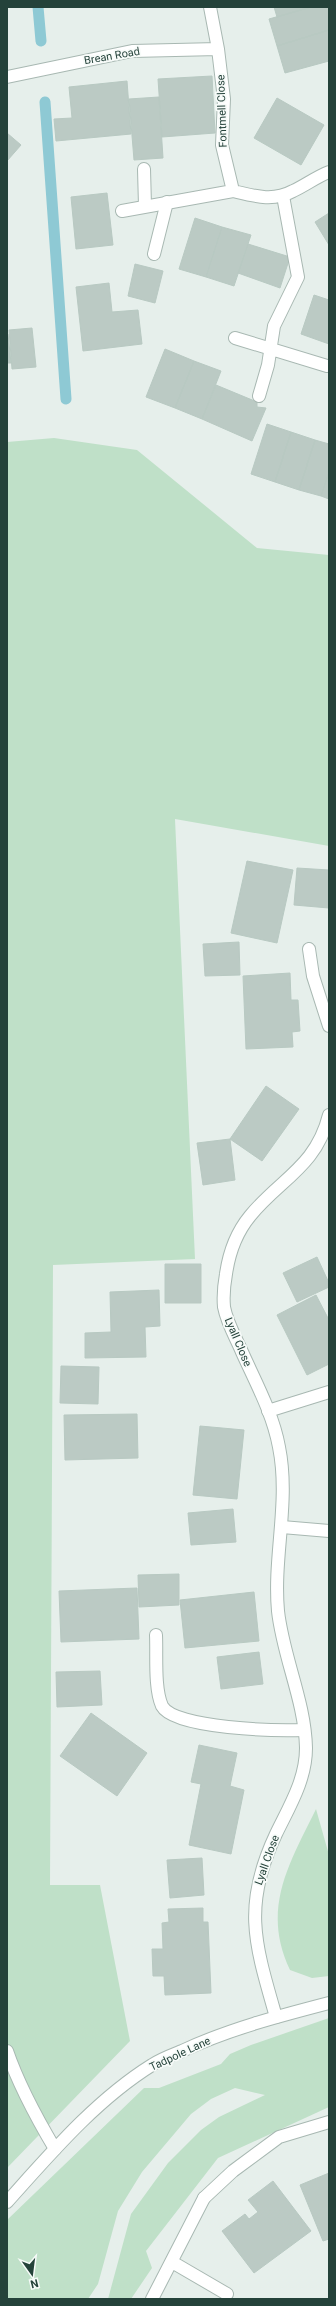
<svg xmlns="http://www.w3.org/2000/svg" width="336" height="2306" viewBox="0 0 336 2306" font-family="Roboto,sans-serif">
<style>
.green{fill:#bfe0c8}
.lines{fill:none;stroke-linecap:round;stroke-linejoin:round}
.stream{stroke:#8ec9d4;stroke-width:11}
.building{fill:#bbcac4;stroke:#b8c9c2}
.service-casing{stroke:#a8b8b2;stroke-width:14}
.minor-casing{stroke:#a8b8b2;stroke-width:14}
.tertiary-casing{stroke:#a8b8b2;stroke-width:14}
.service{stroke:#fff;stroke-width:12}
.minor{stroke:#fff;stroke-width:12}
.tertiary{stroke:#fff;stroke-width:12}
.labels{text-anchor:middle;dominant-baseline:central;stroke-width:3.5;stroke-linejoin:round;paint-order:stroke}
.street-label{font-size:11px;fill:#24423a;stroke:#f7fbf9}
</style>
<rect width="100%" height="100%" fill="#e6efeb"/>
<!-- green -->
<path class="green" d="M54,438l83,12 120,98 72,7v291l-154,-27 20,440 -142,6 -3,620h50l30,156 -123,127v-1726z
M316,1809l13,46v121l-17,2 -22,-8c-29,-61 -1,-106 26,-161z
M329,2018v89l-111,51 -72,93 6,17 -21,31h-23l23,-85 37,-51 33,-33 18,-13 46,-22 -30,-7 -24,11 -20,15 -49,58 -24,39 -20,73 -10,15h-81v-79l137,-132h15l62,-24 9,-10 21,-9z"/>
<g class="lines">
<!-- stream -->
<path class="stream" d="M38,7l3,34
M45,102l21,297"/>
</g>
<!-- building -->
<path class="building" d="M274,7h37l-34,10z
M311,7h18v23l-52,16 -8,-27z
M329,30v31l-44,12 -8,-27z
M212,76l3,57 -53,4 -4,-58z
M127,81l4,53 -75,7 -2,-22 18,-1 -3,-31z
M159,97l4,61 -29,2 -5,-61z
M277,98l47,27 -23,40 -47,-27z
M7,133l14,12 -14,16z
M107,193l6,52 -37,4 -5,-52z
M329,213v32l-14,-23z
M195,218l27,9 -16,50 -27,-8z
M222,227l29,8 -17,51 -28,-9z
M248,244l42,13 -10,31 -42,-15z
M135,264l28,7 -8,32 -27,-7z
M109,283l3,29 26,-2 4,34 -59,7 -7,-64z
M314,295l15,5v44l-28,-10z
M32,328l4,39 -24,2 -3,-39z
M7,334h1l3,29h-4z
M165,349l29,12 -19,47 -29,-11z
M194,361l27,10 -19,48 -27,-11z
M216,385l41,17v5l9,1 -14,33 -50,-22z
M267,424l24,8 -16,50 -24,-8z
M291,432l24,8 -16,50 -24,-8z
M315,440l14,4v28l-8,24 -22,-6z
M329,472v27l-8,-3z
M247,861l46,9 -16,73 -46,-10z
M297,868l32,2v38l-35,-3z
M239,942l1,33 -35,1 -2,-32z
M290,973l1,27h7l2,31 -8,1 1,15 -47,2 -3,-73z
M266,1086l33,23 -37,52 -32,-22z
M230,1139l5,41 -32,5 -6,-42z
M317,1257l12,26v4l-32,15 -14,-29z
M165,1264h36v39h-36z
M159,1290l1,36 -15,1 1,30 -61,1v-25l26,-1 -1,-40z
M316,1295l13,25v44l-22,11 -30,-60z
M61,1366l38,1 -1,37 -38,-1z
M137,1414l1,44 -73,2 -1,-45z
M200,1426l44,4 -7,69 -44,-4z
M233,1509l3,33 -45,3 -3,-32z
M179,1574v31l-40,2 -1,-32z
M137,1588l2,51 -78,3 -2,-51z
M254,1592l5,49 -74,7 -5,-48z
M259,1652l4,32 -42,5 -4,-32z
M100,1671l2,34 -45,2 -1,-35z
M91,1713l56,40 -30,43 -57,-40z
M199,1745l38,8 -7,33 14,4 -13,64 -42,-9 12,-61 -10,-2z
M202,1858l2,37 -34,3 -3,-38z
M203,1908v14h5l3,71 -46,2 -1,-19h-11l-1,-27h11l-1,-26 7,-1 -1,-13z
M329,2173v66l-6,2 -23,-56z
M273,2181l38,50 -57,42 -32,-42 23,-17 4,5 9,-7 -10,-12z"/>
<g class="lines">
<defs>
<path id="service" d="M144,169l1,37
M154,254l13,-52
M235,338l92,28
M259,396l9,-31 6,-39 24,-49 -15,-81
M309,949l4,27 16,50
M268,1411l61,-19
M282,1527l47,4
M156,1635c1,20 -2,53 6,71 12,23 117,25 142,24
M7,2051c12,35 29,66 48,98
M204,2198l29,-27 46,-34 50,-15"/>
<path id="minor" d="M7,77l125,-26 86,-2
M233,191c21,5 40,11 60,0 13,-6 23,-14 36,-19
M122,211l111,-20 -11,-46 2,-46 -6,-50 -8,-42
M276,2017c-21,-73 -34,-111 0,-183 13,-27 30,-54 30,-86 -1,-47 -23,-91 -28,-137 -5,-55 12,-109 1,-164 -6,-33 -23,-64 -37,-95 -6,-14 -15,-29 -18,-45 -1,-11 0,-22 2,-33 3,-21 10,-41 24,-58 30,-37 66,-49 79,-101
M172,2262l55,32
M152,2299l52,-101"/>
<path id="tertiary" d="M7,2202c44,-49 89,-102 145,-137 9,-6 20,-10 30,-14 47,-22 97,-35 147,-48"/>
</defs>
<!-- service casing -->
<use href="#service" class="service-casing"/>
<!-- minor casing -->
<use href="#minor" class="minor-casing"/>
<!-- tertiary casing -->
<use href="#tertiary" class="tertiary-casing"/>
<!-- service -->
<use href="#service" class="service"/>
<!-- minor -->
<use href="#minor" class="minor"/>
<!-- tertiary -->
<use href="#tertiary" class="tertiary"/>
</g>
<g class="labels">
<!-- street labels -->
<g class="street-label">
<text transform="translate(112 56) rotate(-10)">Brean Road</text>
<text transform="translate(222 111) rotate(-92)">Fontmell Close</text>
<text transform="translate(238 1342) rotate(67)">Lyall Close</text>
<text transform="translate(267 1860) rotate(-70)">Lyall Close</text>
<text transform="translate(180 2054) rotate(-25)">Tadpole Lane</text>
</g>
</g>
<!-- border -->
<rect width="336" height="2306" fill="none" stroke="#24423a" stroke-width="16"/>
<!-- north arrow -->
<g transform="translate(32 2274) rotate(166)" stroke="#f7fbf9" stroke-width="3" paint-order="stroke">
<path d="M0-3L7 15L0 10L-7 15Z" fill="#24423a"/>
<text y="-6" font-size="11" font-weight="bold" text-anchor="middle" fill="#24423a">N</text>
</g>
</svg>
